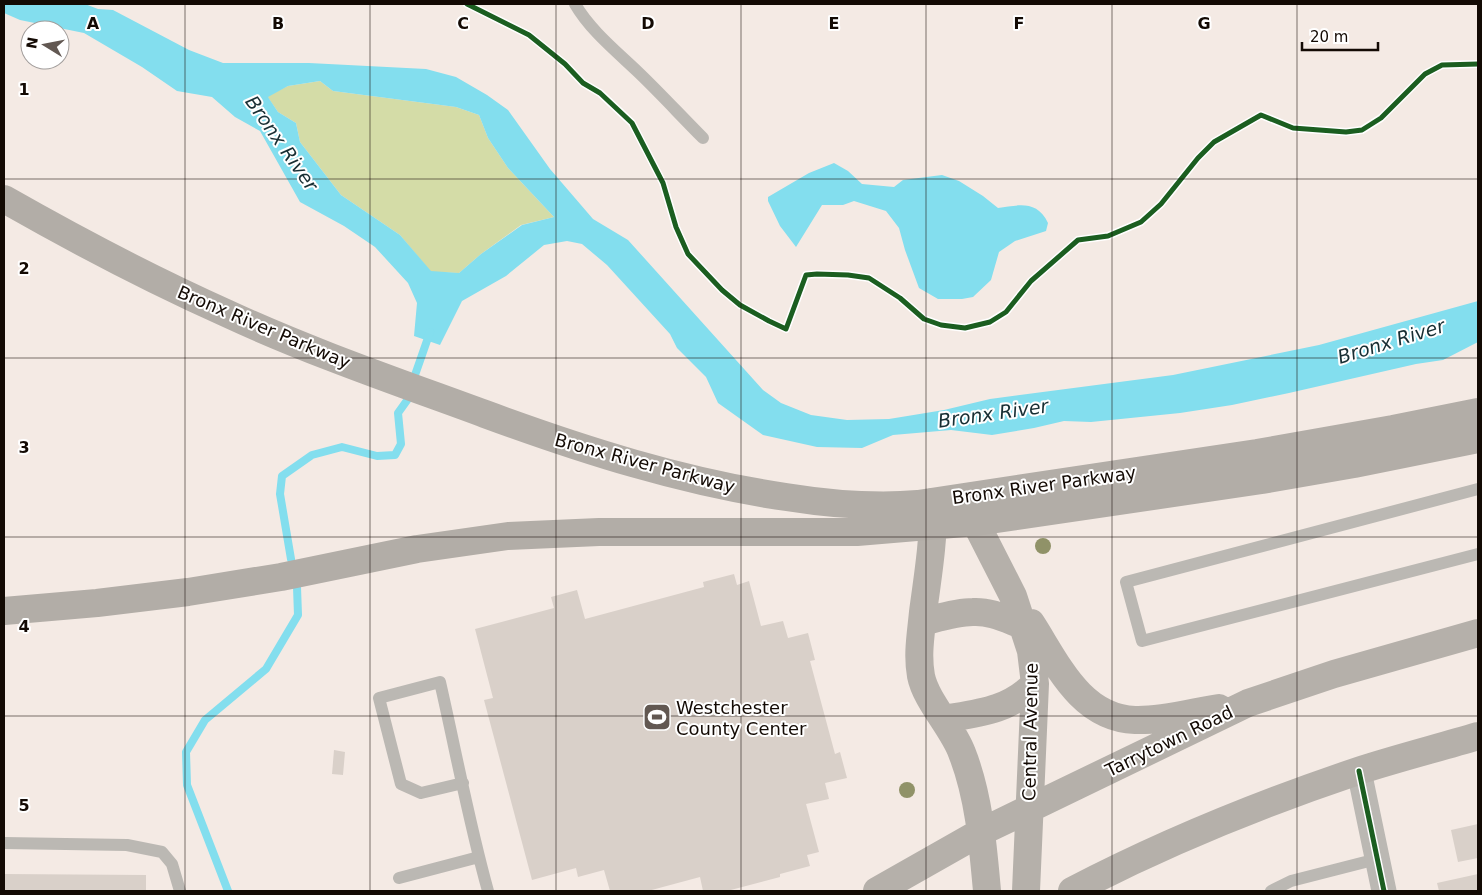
<svg xmlns="http://www.w3.org/2000/svg" width="1482" height="895" viewBox="0 0 1482 895" font-family="'DejaVu Sans',sans-serif">
<style>
.green{fill:#d4dca7}
.water{fill:#83deee;fill-rule:evenodd}
.lines{fill:none;stroke-linecap:round;stroke-linejoin:round}
.stream{stroke:#83deee;stroke-width:8}
.building{fill:#d9d0c9}
.service{stroke:#bbb8b3;stroke-width:12}
.minor{stroke:#bbb8b3;stroke-width:25}
.primary{stroke:#b5b0aa;stroke-width:28}
.trunk{stroke:#b2ada7;stroke-width:28}
.cycleway-casing{stroke:#fff;stroke-width:8}
.cycleway{stroke:#1b5e20;stroke-width:5}
.tree{fill:#909268}
.grid{fill:none;stroke:#130a04;stroke-width:1;stroke-opacity:0.55}
.labels{text-anchor:middle;dominant-baseline:central;stroke-width:4;stroke-linejoin:round;paint-order:stroke}
.street-label{font-size:18px;fill:#130a04;stroke:#fff}
.poi-label{font-size:18px;fill:#130a04;stroke:#fff;text-anchor:start}
.water-label{font-size:19px;font-style:italic;fill:#172e33;stroke:#fff}
.grid-label{font-size:16px;text-anchor:middle;font-weight:bold;fill:#130a04;stroke:#fff;stroke-width:4;stroke-linejoin:round;paint-order:stroke}
</style>
<rect width="100%" height="100%" fill="#f4eae4"/>
<!-- green -->
<path class="green" d="M320,81l13,10 123,16 23,8 9,23 20,30 46,49 -33,8 -40,29 -22,19 -28,-1 -31,-37 -59,-40 -41,-53 -4,-19 -18,-11 -11,-16 21,-10z"/>
<!-- water -->
<path class="water" d="M4,4h81l13,5 15,1 76,40 34,13h86l117,6 30,8 31,18 21,15 42,59 43,50 35,21 135,150 18,13 30,12 36,5 42,-1 55,-9 46,-11 183,-24 146,-30 159,-44v41l-35,18 -27,4 -127,29 -57,12 -52,8 -89,9 -27,-1 -30,7 -42,7 -41,-5 -58,5 -31,13 -45,-1 -54,-12 -45,-32 -12,-26 -29,-29 -7,-14 -63,-69 -25,-21 -15,-3 -23,4 -38,31 -44,25 -22,44 -26,-9 3,-33 -9,-20 -33,-36 -31,-21 -44,-24 -40,-71 -25,-14 -23,-20 -35,-6 -35,-24 -58,-34 -64,-13 -16,-7zM320,81l13,10 123,16 23,8 9,23 20,30 46,49 -32,8 -41,29 -22,19 -28,-2 -31,-36 -59,-40 -41,-53 -4,-19 -18,-11 -10,-15 20,-11z
M834,163l14,8 14,13 32,3 9,-7 39,-5 17,6 24,15 15,12c21,-3 39,-8 50,15l-2,8 -31,10 -16,11 -8,28 -18,17 -11,2h-24l-19,-11 -14,-38 -6,-22 -13,-17 -32,-10 -11,4h-21l-26,42 -16,-21 -12,-25v-4l41,-24z"/>
<g class="lines">
<!-- stream -->
<path class="stream" d="M415,375l15,-43
M291,559l-11,-65 2,-18 30,-21 30,-8 35,9 18,-1 6,-11 -3,-31 10,-14
M228,891l-41,-106 -1,-33 19,-32 61,-51 32,-54 -1,-28"/>
</g>
<!-- building -->
<path class="building" d="M734,574l3,11 12,-4 12,45 22,-5 5,17 20,-5 7,27 -5,1 25,93 5,-2 7,26 -22,5 4,16 -23,5 13,48 -12,3 3,11 -30,8v3l-53,14h-24l-3,-14 -52,14h-38l-6,-21 -26,7 -2,-9 -44,12 -48,-180 9,-2 -18,-69 79,-21 -3,-11 26,-7 8,29 119,-32 -1,-5z
M334,750l11,2 -2,23 -11,-1z
M1478,824v34l-20,4 -7,-32z
M4,874l142,1v16h-142z
M1478,874v17h-39l-2,-8z"/>
<g class="lines">
<!-- service -->
<path class="service" d="M575,4c15,26 41,47 63,68 22,21 43,44 65,66
M1478,489l-352,93 16,59 336,-87
M463,783l-42,10 -20,-9 -22,-86 61,-16c16,70 29,141 48,209
M4,843l123,2 35,7 10,12 8,27
M399,878l80,-21
M1271,891l20,-10 86,-22"/>
<!-- minor -->
<path class="minor" d="M1359,771l25,120"/>
<!-- primary -->
<path class="primary" d="M933,502c1,37 -5,73 -10,110 -2,22 -6,42 -2,64 5,25 32,52 41,77 17,43 21,93 25,138
M965,502l48,94 18,55 4,33 -9,207
M922,622c16,-4 34,-10 51,-10 17,-1 33,7 49,13
M1031,623c26,40 49,95 104,97 27,1 58,-8 84,-12
M944,719c35,-6 64,-8 91,-35
M877,891l104,-59 267,-129 86,-29 144,-41
M1072,891c92,-48 188,-87 286,-120 40,-13 80,-23 120,-35"/>
<!-- trunk -->
<path class="trunk" d="M4,199c72,41 146,80 222,114 84,39 172,69 259,101 98,36 198,68 301,83 44,7 88,11 132,7l339,-51 136,-24 85,-17
M4,611l93,-8 91,-11 93,-15 136,-28 91,-13 91,-4h258l119,-10 286,-42 92,-16 124,-25"/>
<defs>
<path id="cycleway" d="M467,4l62,31 36,29 18,19 17,10 32,30 31,60 13,44 12,27 34,36 18,15 29,16 17,8 20,-54 11,-1 31,1 21,3 31,20 24,21 17,6 24,3 25,-6 16,-10 25,-31 47,-41 30,-4 33,-14 20,-18 37,-46 16,-16 47,-27 32,13 53,4 16,-2 19,-12 44,-44 17,-9 36,-1
M1359,771l25,120"/>
</defs>
<!-- cycleway casing -->
<use href="#cycleway" class="cycleway-casing"/>
<!-- cycleway -->
<use href="#cycleway" class="cycleway"/>
</g>
<!-- trees -->
<g class="tree">
<circle cx="1043" cy="546" r="8"/>
<circle cx="907" cy="790" r="8"/>
</g>
<!-- grid -->
<path class="grid" d="M185,4v887M370,4v887M556,4v887M741,4v887M926,4v887M1112,4v887M1297,4v887M4,179h1474M4,358h1474M4,537h1474M4,716h1474"/>
<!-- icons -->
<defs>
<symbol id="stadium-square" viewBox="-11 -11 22 22"><rect x="-9" y="-9" width="18" height="18" rx="4" fill="#625852" stroke="#fff"/><path d="M0-5a6.5 5 0 1 0 0 10a6.5 5 0 1 0 0-10ZM-3.5-1.8h7v3.6h-7Z" fill="#fff"/></symbol>
</defs>
<g fill-rule="evenodd">
<use href="#stadium-square" x="641" y="701" width="32" height="32"/>
</g>
<g class="labels">
<!-- street labels -->
<g class="street-label">
<text transform="translate(264 327) rotate(23)">Bronx River Parkway</text>
<text transform="translate(645 463) rotate(15)">Bronx River Parkway</text>
<text transform="translate(1044 485) rotate(-8)">Bronx River Parkway</text>
<text transform="translate(1030 732) rotate(-89)">Central Avenue</text>
<text transform="translate(1169 741) rotate(-26)">Tarrytown Road</text>
</g>
<!-- poi labels -->
<g class="poi-label">
<text x="676" y="707">Westchester<tspan x="676" dy="21">County Center</tspan></text>
</g>
<!-- water labels -->
<g class="water-label">
<text transform="translate(282 143) rotate(55)">Bronx River</text>
<text transform="translate(1391 341) rotate(-17)">Bronx River</text>
<text transform="translate(993 413) rotate(-8)">Bronx River</text>
</g>
</g>
<g class="grid-label">
<text x="93" y="29">A</text>
<text x="278" y="29">B</text>
<text x="463" y="29">C</text>
<text x="648" y="29">D</text>
<text x="834" y="29">E</text>
<text x="1019" y="29">F</text>
<text x="1204" y="29">G</text>
<text x="24" y="95">1</text>
<text x="24" y="274">2</text>
<text x="24" y="453">3</text>
<text x="24" y="632">4</text>
<text x="24" y="811">5</text>
</g>
<!-- border -->
<rect width="1482" height="895" fill="none" stroke="#130a04" stroke-width="10"/>
<!-- north arrow -->
<g transform="translate(45 45) rotate(280)"><circle r="24" fill="#ffffff" stroke="#a19d9b"/>
<path d="M0-4L9 19L0 12L-9 19Z" fill="#625852"/>
<text y="-8" font-size="14" font-weight="bold" text-anchor="middle" fill="#130a04">N</text>
</g>
<!-- scale -->
<path d="M1302 42v8h76v-8" fill="none" stroke="#130a04" stroke-width="2.5"/>
<text x="1310" y="42" font-size="15" fill="#130a04" stroke="#ffffff" stroke-width="4" paint-order="stroke">20 m</text>
</svg>
